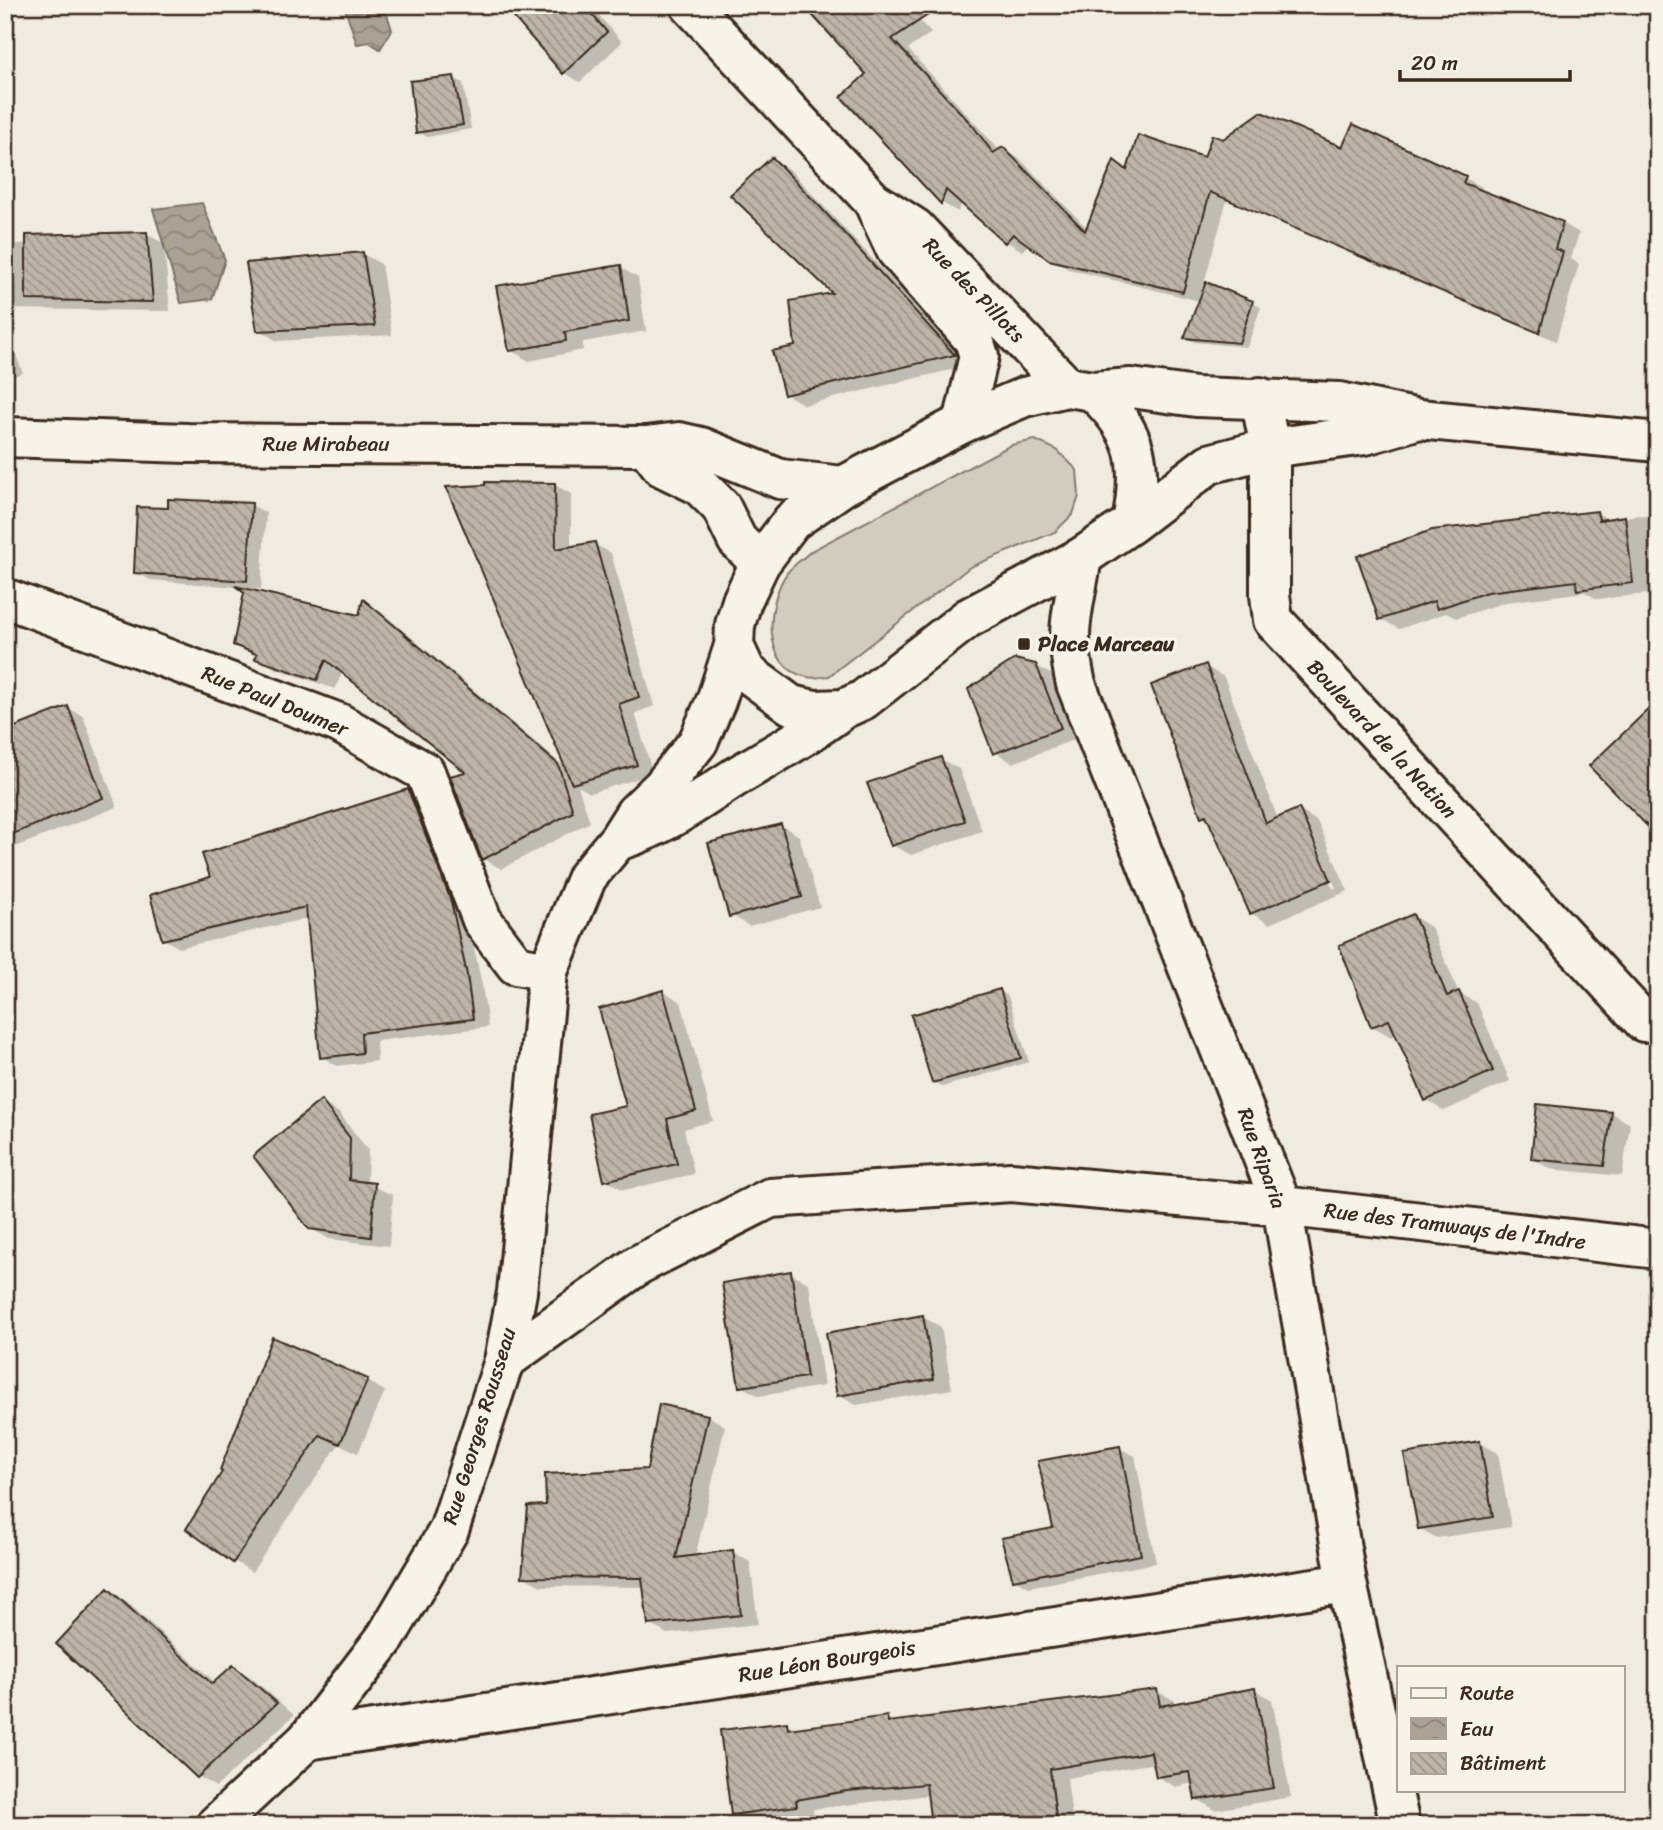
<svg xmlns="http://www.w3.org/2000/svg" width="1663" height="1830" viewBox="0 0 1663 1830" font-family="Sriracha,sans-serif">
<style>
.grass{fill:#d1cbc0;stroke:#867a6f;stroke-width:2}
.water{fill:url(#water-waves);stroke:#7e7266;stroke-width:2}
.shadow{fill:#0003;fill-rule:evenodd}
.building{fill:url(#building-back-hatch);stroke:#3b2a1e;stroke-width:2}
.lines{fill:none;stroke-linecap:round;stroke-linejoin:round}
.minor-casing{stroke:#3b2a1e;stroke-width:44}
.major-casing{stroke:#3b2a1e;stroke-width:44}
.minor{stroke:#f7f3e8;stroke-width:38}
.major{stroke:#f7f3e8;stroke-width:38}
.poi-dot{fill:#3b2a1e;stroke:#f7f3e8;stroke-width:2.5}
.labels{text-anchor:middle;dominant-baseline:central;stroke-width:7;stroke-linejoin:round;paint-order:stroke}
.street-label{font-size:21px;fill:#3b2a1e;stroke:#f7f3e8}
.poi-label{font-size:21px;font-weight:bold;fill:#3b2a1e;stroke:#f7f3e8;text-anchor:start}
</style>
<defs>
<pattern id="water-waves" width="16" height="10" patternUnits="userSpaceOnUse" patternTransform="scale(1.75)"><rect width="16" height="10" fill="#aaa296"/><path d="M0 5q4-4 8 0t8 0" fill="none" stroke="#8c847a"/></pattern>
<pattern id="building-back-hatch" width="6" height="6" patternUnits="userSpaceOnUse" patternTransform="scale(1.75)"><rect width="6" height="6" fill="#bdb5aa"/><path d="M-1 5l2 2M0 0l6 6M5-1l2 2" fill="none" stroke="#9b938a"/></pattern>
</defs>
<rect width="100%" height="100%" fill="#efebe0"/>
<filter id="ink" filterUnits="userSpaceOnUse"><feTurbulence type="fractalNoise" baseFrequency=".0143" numOctaves="2"/><feDisplacementMap in="SourceGraphic" scale="14" xChannelSelector="R" yChannelSelector="G"/><feConvolveMatrix kernelMatrix="1 2 1 2 8 2 1 2 1" color-interpolation-filters="sRGB"/></filter>
<g filter="url(#ink)">
<!-- grass -->
<path class="grass" d="M1035,440l22,10 20,20 2,26 -6,18 -18,18 -85,35 -141,109c-6,1 -15,3 -22,1 -46,-9 -41,-74 -20,-104 6,-8 17,-15 24,-22l200,-106z"/>
<!-- water -->
<path class="water" d="M344,5h40l8,25 -12,19 -11,-7 -12,2z
M202,203l23,57 -13,39 -31,4 -28,-94z"/>
<!-- shadow -->
<path class="shadow" d="M501,5h89l32,37 -42,40 -16,-9z
M905,5l26,28 -23,16 92,102 3,-2 17,10 68,70 27,-66 14,8 76,-12 18,-18 120,9 122,28 17,9 -2,5 83,31 16,10 -8,26 8,5 -23,77 -329,-141 -23,83 57,24 -14,40 -53,-5 -8,-5 14,-36 -132,-32 -39,-25 -7,7 -16,-10 -44,-39 -4,10 -16,-9 -98,-106 25,-23z
M454,78l9,5 8,46 -44,8 -9,-5z
M772,159l18,11 181,195 -167,40 -18,-11 11,-47 39,-53z
M147,234l17,10 6,67 -165,-2v-64z
M363,254l18,10 11,71 -115,6 -18,-11z
M620,267l18,11 8,53 -63,11v8l-54,11 -19,-11z
M5,327l18,46 -18,6z
M555,485l16,9v54l23,-4 17,9 43,153 -19,7 18,61 -63,19 -12,-7 12,36 -89,47 -17,-10 -32,-81 17,-5 -126,-102 -8,18 -61,-21 -39,-24 126,-27 3,-15 16,9 187,158 -119,-281z
M252,505l14,8 -5,76 -111,-9 -14,-8 34,-62z
M1596,512l13,8 29,-5 20,2v76l-61,6 -12,-7 -79,10 -50,16 -10,-5 -47,16 -18,-10z
M1035,665l19,11 24,62 -65,25 -18,-11z
M1205,666l19,11 54,142 21,-9 18,11 31,70 -79,33 -18,-11 -41,-93 -8,-4zM1304,823h3l29,65 -3,1z
M68,708l15,8 34,91 -112,44v-95z
M941,759l18,10 23,62 -71,24 -19,-10z
M408,791l15,9 43,111 16,74 6,42 -112,14 1,20 -40,5 -15,-9 -14,-139 -129,30 -15,-9 48,-61z
M781,825l18,11 21,71 -71,19 -18,-11z
M1413,916l18,11 28,66 18,10 33,78 -66,30 -18,-11 -29,-66 -6,3 -19,-11z
M663,991l18,11 32,119 -29,8 10,45 -70,16 -19,-10z
M1000,991l8,5 21,66 -87,25 -8,-5z
M321,1102l18,11 29,37 -1,34 26,11 -4,51 -60,-7 -19,-11z
M1612,1113l18,11 -8,52 -72,-7 -18,-11z
M791,1273l18,11 15,102 -65,10 -18,-10z
M923,1317l18,10 11,62 -96,16 -18,-10z
M367,1381l18,10 -27,62 -19,-9 -87,128 -18,-11 -9,-90z
M708,1416l17,10 -30,132 38,-6 17,10 8,62 -91,10 -17,-10 -5,-37 -104,-1 -17,-9 24,-70 100,-36z
M1480,1443l18,10 13,74 -74,11 -18,-10z
M1119,1448l16,8 21,107 -127,24 -15,-8z
M108,1590l18,11 90,82 17,-16 18,10 43,38 -78,72 -18,-11z
M1255,1689l17,11 19,97 -76,13 -18,-11 -3,-16 -19,4 -18,-11 -2,-13 -88,15 6,47h-140l-4,-30 -116,14 1,6 -64,10 -17,-11 53,-91 11,6 90,-11 8,5 262,-32 18,10v4z"/>
<!-- building -->
<path class="building" d="M503,5h81l23,27 -44,42z
M803,5h140l-51,34 81,87 20,27 10,-6 82,84 29,-71 13,10 11,-35 66,22 8,-22 11,4 38,-27 81,35 11,-23 113,52 -3,7 100,39 -8,27 8,3 -24,81 -329,-141 -27,100 -134,-32 -36,-26 -8,9 -59,-53 -5,14 -100,-107 25,-23z
M454,76l9,49 -47,8 -6,-52z
M772,157l50,52 133,146 -171,40 -12,-44 23,-5 -5,-45 42,-8 -102,-98z
M147,232l6,70 -127,-2v-65z
M363,252l12,74 -118,5 -11,-68z
M621,265l8,56 -64,11 1,9 -57,10 -13,-65z
M1206,282l47,19 -14,42 -55,-5z
M485,482l70,1 1,66 39,-7 44,155 -20,7 18,61 -65,19 -126,-297 39,-2z
M168,499l84,4 -5,78 -113,-8 3,-66 31,1z
M1597,511l2,9 26,-4 8,67 -56,7 -1,-9 -89,11 -50,17 -3,-8 -55,19 -22,-64 75,-26z
M235,586l124,29 4,-16 195,165 15,48 -91,48 -32,-84 15,-4 -139,-112 -9,20 -62,-21 2,-5 -24,-9 11,-52z
M1015,659l21,5 25,64 -68,26 -25,-65z
M1206,664l60,159 33,-15 32,72 -81,34 -44,-99 -5,2 -50,-132z
M1658,700v137l-69,-71z
M68,706l35,92 -98,39v-106z
M941,757l24,64 -74,25 -24,-63z
M408,789l43,112 16,74 6,44 -112,14 1,20 -42,5 -14,-151 -144,33 -12,-45 60,-18 -8,-23z
M781,824l21,73 -73,20 -21,-74z
M1413,914l34,82 12,-5 34,80 -68,30 -36,-81 -18,7 -32,-82z
M1000,989l21,69 -89,25 -21,-68z
M663,990l33,121 -29,8 10,45 -73,17 -15,-67 37,-8 -27,-97z
M321,1100l29,38 -1,42 26,3 -4,54 -62,-8 -56,-73z
M1537,1104l75,8 -8,54 -73,-7z
M791,1271l16,106 -68,10 -17,-104z
M923,1315l11,64 -97,17 -11,-63z
M272,1337l96,42 -28,65 -20,-9 -87,128 -47,-34 36,-57 -2,-2z
M659,1404l49,11 -32,143 57,-8 8,65 -93,10 -6,-47 -120,-1 6,-71 18,-1 -1,-31 102,-5z
M1480,1441l13,76 -75,12 -14,-75z
M1120,1446l21,109 -128,25 -12,-42 52,-10 -15,-67z
M108,1588l104,96 21,-19 44,38 -80,75 -141,-134z
M1255,1688l19,100 -79,12 -5,-28 -34,5 -5,-25 -101,17 7,56h-126l-5,-41 -79,7 -51,9 1,6 -66,9 -11,-85 67,-8 1,7 99,-13 1,6 269,-33 3,17z"/>
<g class="lines">
<defs>
<path id="minor" d="M690,5l183,196
M1260,397l10,51v147l3,25 371,402
M963,423l16,-67 -5,-16 -78,-90 -23,-49 42,27 152,159
M5,437l183,6 458,3
M1082,557c-8,52 -19,72 -6,127l206,522 65,377 53,242
M760,563l-23,-23 -16,-33 -22,-22 -37,-18 -16,-21 33,-4 22,5 79,32 63,7
M5,598l334,125 86,49 57,148 34,45 32,6
M504,1361l134,-96 132,-67 241,-16 271,24 376,43
M307,1740l1040,-157"/>
<path id="major" d="M1093,391c46,43 50,72 39,132l-50,34 -114,61 -105,82 -20,9 -28,1 -24,-5 -45,-33 -12,-26 1,-21 7,-24 18,-38 32,-42 51,-35 120,-63 61,-26 43,-10 26,4 38,-3 65,9 144,5 79,17 239,23
M1132,523l77,-59 61,-16 95,-13 51,-15
M623,839c42,-13 78,-40 114,-63 37,-22 72,-41 106,-67
M216,1825l91,-85 79,-103 63,-107 55,-169 13,-69 31,-321 39,-94 31,-37 17,-27 27,-26 36,-45 18,-41 18,-55"/>
</defs>
<!-- minor casing -->
<use href="#minor" class="minor-casing"/>
<!-- major casing -->
<use href="#major" class="major-casing"/>
<!-- minor -->
<use href="#minor" class="minor"/>
<!-- major -->
<use href="#major" class="major"/>
</g>
</g>
<!-- markers -->
<rect class="poi-dot" x="1017" y="637" width="14" height="14" rx="3.5"/>
<g class="labels">
<!-- street labels -->
<g class="street-label">
<text transform="translate(974 290) rotate(46)">Rue des Pillots</text>
<text x="326" y="444">Rue Mirabeau</text>
<text transform="translate(275 701) rotate(22)">Rue Paul Doumer</text>
<text transform="translate(1382 739) rotate(47)">Boulevard de la Nation</text>
<text transform="translate(1262 1158) rotate(70)">Rue Riparia</text>
<text transform="translate(1455 1226) rotate(7)">Rue des Tramways de l'Indre</text>
<text transform="translate(479 1426) rotate(-73)">Rue Georges Rousseau</text>
<text transform="translate(827 1661) rotate(-9)">Rue Léon Bourgeois</text>
</g>
<!-- poi labels -->
<g class="poi-label">
<text x="1038" y="644">Place Marceau</text>
</g>
</g>
<!-- margin -->
<rect width="1663" height="1830" fill="none" stroke="#f7f3e8" stroke-width="28"/>
<rect x="14" y="14" width="1635" height="1802" fill="none" stroke="#3b2a1e" stroke-width="2.5" filter="url(#ink)"/>
<!-- legend -->
<rect x="1397" y="1666" width="228" height="126" fill="#f7f3e8" stroke="#aca397" stroke-width="2"/>
<rect x="1411" y="1688" width="35" height="10" fill="#f7f3e8" stroke="#aca397" stroke-width="2"/>
<text x="1460" y="1700" font-size="21" fill="#3b2a1e">Route</text>
<rect x="1411" y="1718" width="35" height="21" fill="url(#water-waves)" stroke="#aca397" stroke-width="2"/>
<text x="1460" y="1736" font-size="21" fill="#3b2a1e">Eau</text>
<rect x="1411" y="1753" width="35" height="21" fill="url(#building-back-hatch)" stroke="#aca397" stroke-width="2"/>
<text x="1460" y="1770" font-size="21" fill="#3b2a1e">Bâtiment</text>
<!-- scale -->
<path d="M1400 70v10h170v-10" fill="none" stroke="#3b2a1e" stroke-width="3.5"/>
<text x="1411" y="70" font-size="21" fill="#3b2a1e" stroke="#f7f3e8" stroke-width="5" paint-order="stroke">20 m</text>
</svg>
